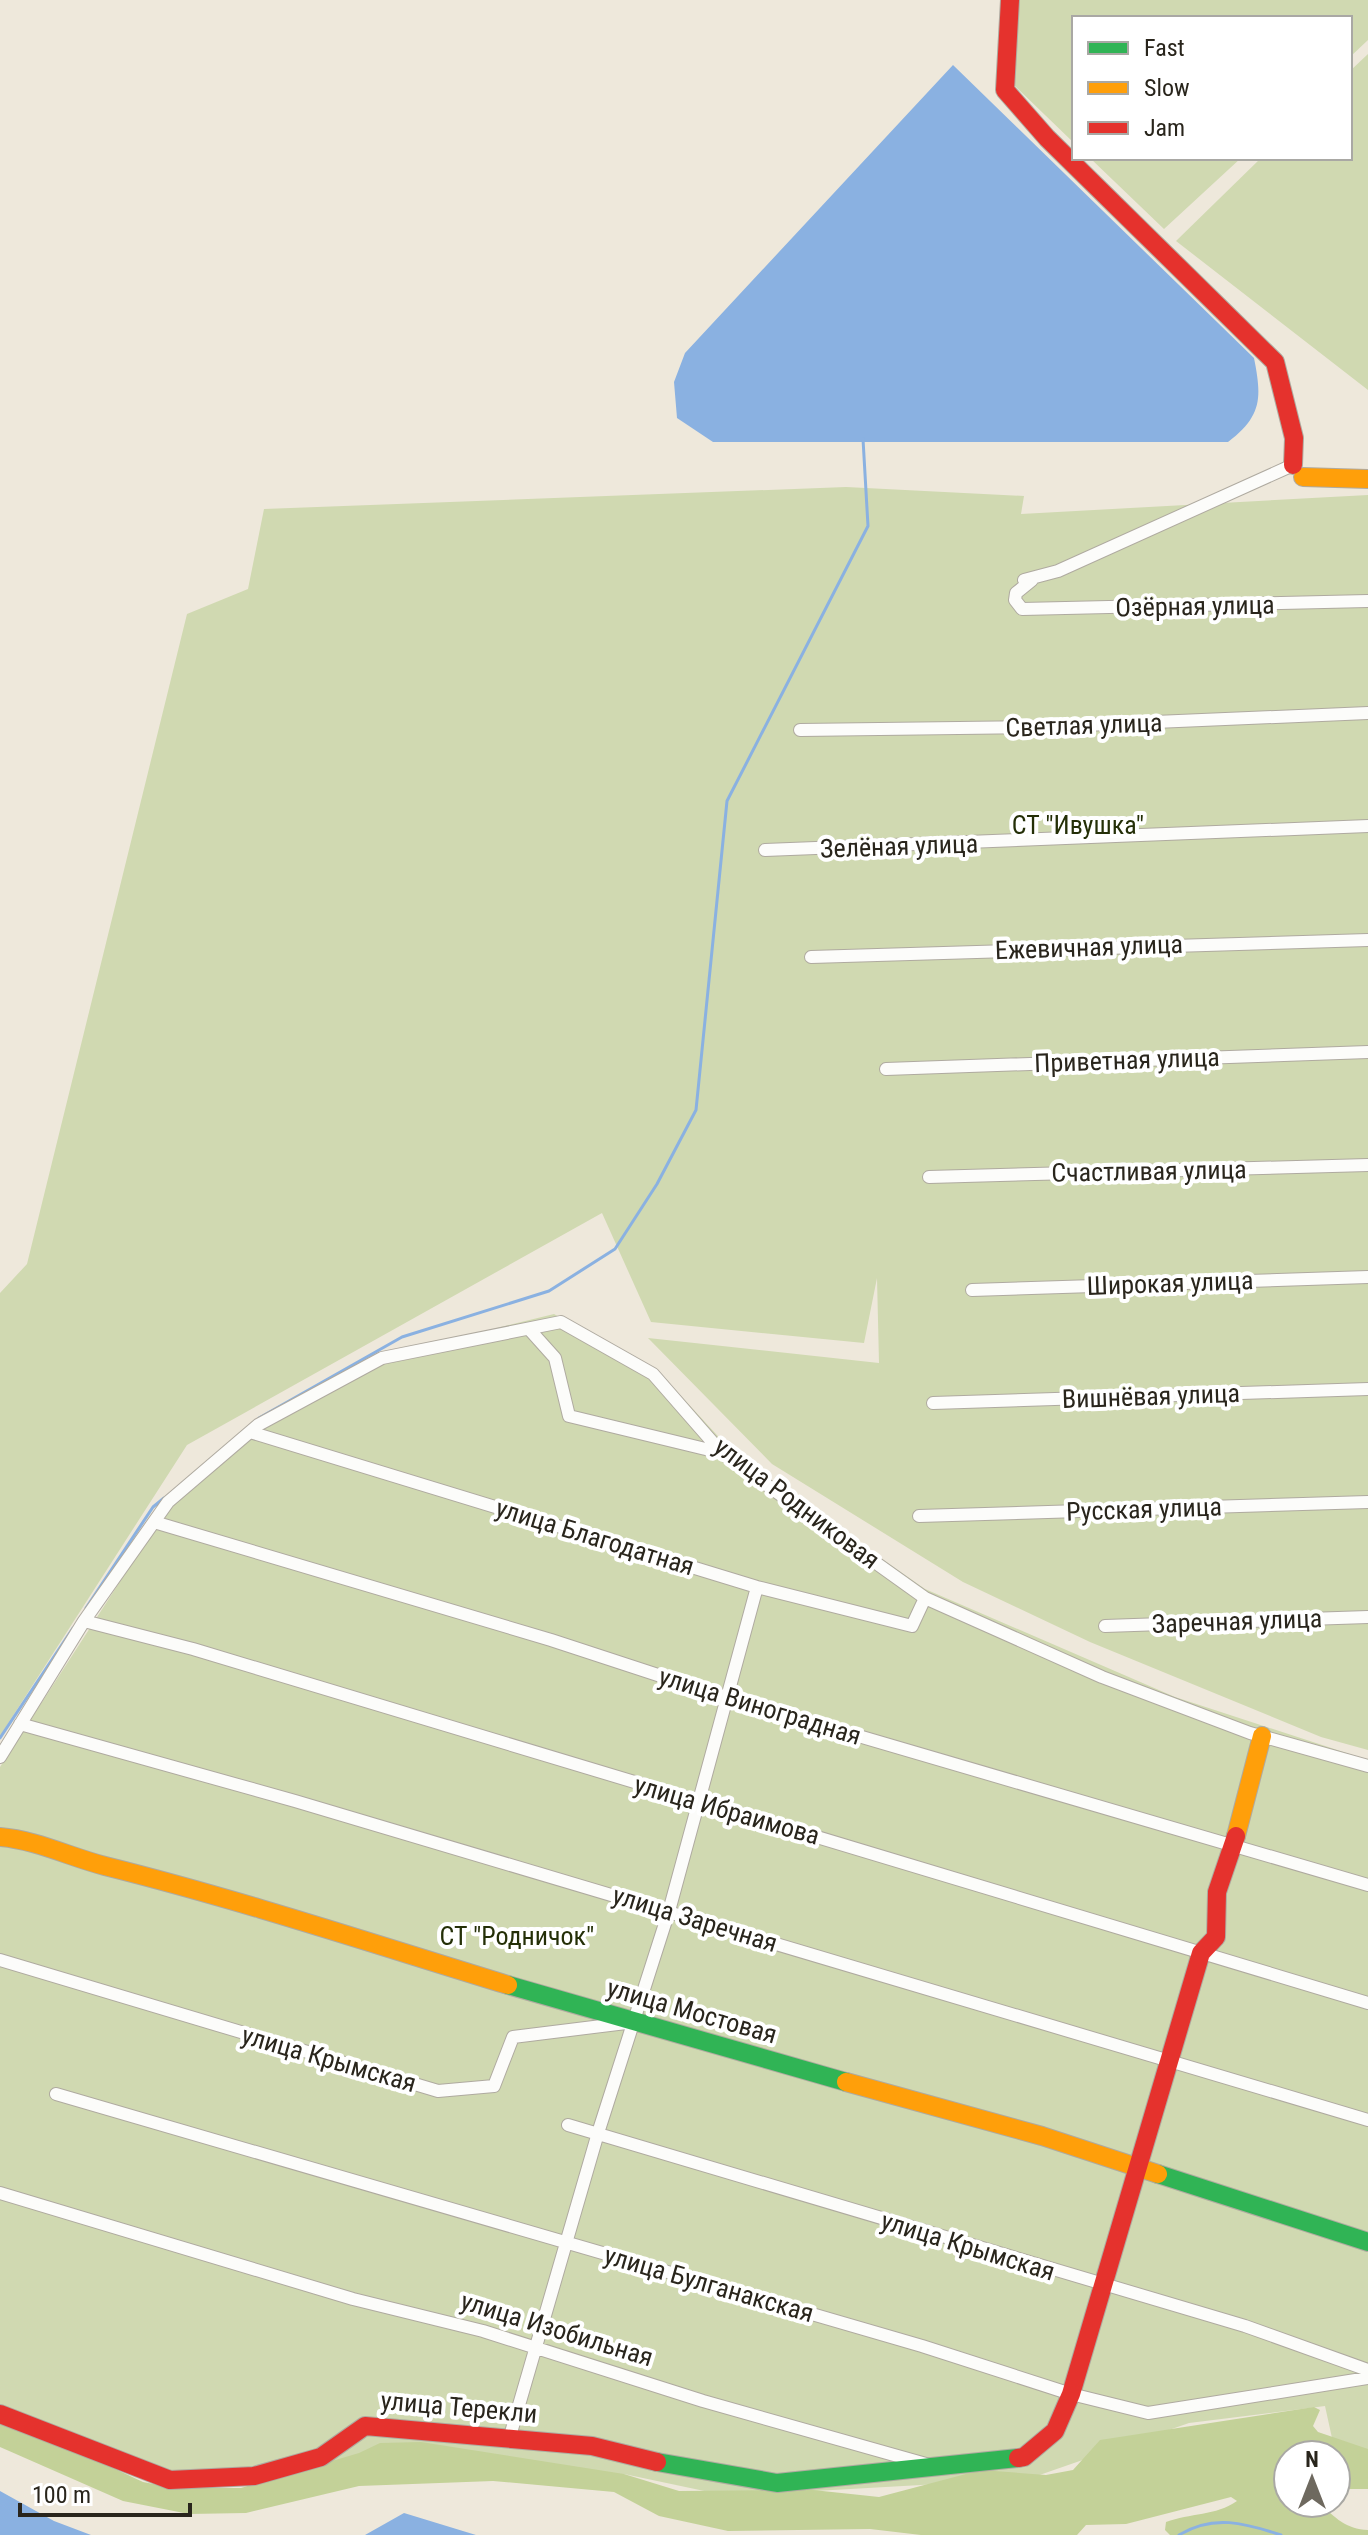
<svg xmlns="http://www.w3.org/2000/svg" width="1368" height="2535" viewBox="0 0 1368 2535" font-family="'Roboto Condensed',sans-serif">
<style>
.green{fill:#d0d9b1}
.forest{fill:#c3d198}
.water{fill:#8ab1e1}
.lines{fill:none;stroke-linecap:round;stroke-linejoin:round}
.stream{stroke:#8ab1e1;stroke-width:3}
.street-casing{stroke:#afaaa0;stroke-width:14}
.fast-casing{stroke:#afaaa0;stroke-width:20}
.slow-casing{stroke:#afaaa0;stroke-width:20}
.jam-casing{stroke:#afaaa0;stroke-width:20}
.street{stroke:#fcfcfa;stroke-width:12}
.fast{stroke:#30b455;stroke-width:18}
.slow{stroke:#ff9f0a;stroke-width:18}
.jam{stroke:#e5322d;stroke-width:18}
.labels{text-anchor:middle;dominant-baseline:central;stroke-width:8;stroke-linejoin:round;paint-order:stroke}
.street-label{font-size:26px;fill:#29251c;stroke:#fff}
.park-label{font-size:26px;fill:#242f07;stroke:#fff}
</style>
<rect width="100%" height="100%" fill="#eee8db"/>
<!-- green -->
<path class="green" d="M1019,0h349v40l-18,17v-39h-276v125l-60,-58z
M1368,54v336l-192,-149 85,-83h89v-87z
M1090,158h151l-77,71z
M846,487l178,9 -3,18 347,-19v1255l-47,-13 -231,-95 -127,-60 -191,-118 -124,-126 231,25 -2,-85 -13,65 -213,-21 -49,-109 -415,232 -187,291v-443l27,-29 160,-650 61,-25 16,-80z
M554,1314l105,58 79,86 187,131 250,108 193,63v704l-29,6 -14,-64 -136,17 -161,56 -300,17 -104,-22h-443l-181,-64v-643l165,-255 107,-92 103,-62z"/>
<!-- forest -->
<path class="forest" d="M1314,2407l6,3 -7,16 5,6 50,17v40h-32v-34h-48v48h32c15,15 26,26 48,27v5h-198l-5,-5 1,-8c24,-9 50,-6 71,-21l-6,-4 -105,27 -40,1 -9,10h-156l-51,-6 -142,2 -69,-15 -45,-24 -121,-11 -134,5 -113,27 -57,1 -66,-13 -123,-54v-25l21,3 122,57 31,6h67l118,-35 21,-10 41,-1 203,32 55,17 134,-1 66,7 102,-27 65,5 27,-5 27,-30z"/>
<!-- water -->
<path class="water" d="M953,65l301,293c8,40 8,58 -26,84h-515l-36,-24 -3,-36 11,-29z
M0,2491l54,30 37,14h-91z
M404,2513l72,22h-111z"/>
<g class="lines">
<!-- stream -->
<path class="stream" d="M259,1418l143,-81 147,-46 66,-42 42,-65 39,-74 31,-309 141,-275 -5,-87
M86,1608l67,-101 11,-9
M0,1738l73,-110
M1179,2535c34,-21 66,-12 102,0"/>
<defs>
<path id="street" d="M1024,580l34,-9 235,-106
M1032,580l-16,13 -1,7 7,9 346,-8
M800,730l238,-3 330,-14
M765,850l603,-24
M811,957l557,-17
M886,1069l482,-17
M929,1177l439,-12
M972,1290l396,-13
M529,1329l26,29 14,58 153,37
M933,1403l435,-14
M250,1432l507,155 155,39 13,-28
M919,1516l449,-14
M154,1522l397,118 174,57 643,188
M84,1621l109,28 1175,354
M1105,1626l263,-9
M20,1724l275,77 1073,319
M0,1757l84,-136 84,-119 90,-77 124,-67 179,-36 92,52 69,79 203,145 177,79 148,56 118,33
M0,1960l438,131 56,-5 19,-49 113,-14
M56,2094l866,252 149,48 77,19 220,-35
M568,2125l677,201 123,44
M0,2193l353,106 130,32 220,70 223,63
M510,2436l88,-303 71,-222 88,-324"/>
<path id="fast" d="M508,1985l338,97
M1158,2174l210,68
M657,2462l120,21 241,-25"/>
<path id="slow" d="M1303,477l65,2
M1236,1836l26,-100
M0,1837c36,3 70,20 105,29 136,34 269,78 403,119
M846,2082l196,54 116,38"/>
<path id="jam" d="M1010,0l-5,90 42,48 228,224 19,76 -1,27
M0,2414l170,66 84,-4 67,-19 44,-31 227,20 65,16
M1018,2458l6,-1 31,-26 16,-37 130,-441 15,-16 1,-45 19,-56"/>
</defs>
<!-- street casing -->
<use href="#street" class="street-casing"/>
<!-- fast casing -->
<use href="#fast" class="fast-casing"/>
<!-- slow casing -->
<use href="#slow" class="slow-casing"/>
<!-- jam casing -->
<use href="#jam" class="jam-casing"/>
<!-- street -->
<use href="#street" class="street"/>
<!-- fast -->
<use href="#fast" class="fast"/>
<!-- slow -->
<use href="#slow" class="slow"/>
<!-- jam -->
<use href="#jam" class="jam"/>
</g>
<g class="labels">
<!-- street labels -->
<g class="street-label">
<text transform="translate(1195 606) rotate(-1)">Озёрная улица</text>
<text transform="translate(1084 725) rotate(-2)">Светлая улица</text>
<text transform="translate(899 846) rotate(-2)">Зелёная улица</text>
<text transform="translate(1089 947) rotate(-2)">Ежевичная улица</text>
<text transform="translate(1127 1060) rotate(-2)">Приветная улица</text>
<text transform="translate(1149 1171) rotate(-1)">Счастливая улица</text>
<text transform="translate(1170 1283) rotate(-2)">Широкая улица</text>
<text transform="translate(1151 1396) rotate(-2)">Вишнёвая улица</text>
<text transform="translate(797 1503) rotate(37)">улица Родниковая</text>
<text transform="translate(1144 1509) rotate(-2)">Русская улица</text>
<text transform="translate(595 1537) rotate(17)">улица Благодатная</text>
<text transform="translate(1237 1621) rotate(-2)">Заречная улица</text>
<text transform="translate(760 1706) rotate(17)">улица Виноградная</text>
<text transform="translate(727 1810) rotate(16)">улица Ибраимова</text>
<text transform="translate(695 1919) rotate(17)">улица Заречная</text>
<text transform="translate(692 2011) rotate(16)">улица Мостовая</text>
<text transform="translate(329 2059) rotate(16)">улица Крымская</text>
<text transform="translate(968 2246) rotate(17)">улица Крымская</text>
<text transform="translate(709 2284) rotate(16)">улица Булганакская</text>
<text transform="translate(557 2329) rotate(17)">улица Изобильная</text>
<text transform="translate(459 2407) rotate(5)">улица Терекли</text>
</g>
<!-- park labels -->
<g class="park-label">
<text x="1078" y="825">СТ "Ивушка"</text>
<text x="517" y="1936">СТ "Родничок"</text>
</g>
</g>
<!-- legend -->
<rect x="1072" y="16" width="280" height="144" fill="#ffffff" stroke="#a9a8a4" stroke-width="2"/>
<rect x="1088" y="42" width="40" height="12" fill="#30b455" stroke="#a9a8a4" stroke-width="2"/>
<text x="1144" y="56" font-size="24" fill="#29251c">Fast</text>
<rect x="1088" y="82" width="40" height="12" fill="#ff9f0a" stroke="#a9a8a4" stroke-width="2"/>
<text x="1144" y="96" font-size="24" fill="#29251c">Slow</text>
<rect x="1088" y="122" width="40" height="12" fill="#e5322d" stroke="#a9a8a4" stroke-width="2"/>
<text x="1144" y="136" font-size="24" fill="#29251c">Jam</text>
<!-- north arrow -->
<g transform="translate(1312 2479)"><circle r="38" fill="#ffffff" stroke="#a9a8a4" stroke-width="2"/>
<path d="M0-6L14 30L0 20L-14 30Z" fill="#6e695f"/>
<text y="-12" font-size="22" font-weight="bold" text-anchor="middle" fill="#29251c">N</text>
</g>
<!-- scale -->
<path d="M20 2503v12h170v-12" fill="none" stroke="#29251c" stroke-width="4"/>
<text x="32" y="2503" font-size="24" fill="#29251c" stroke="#ffffff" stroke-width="6" paint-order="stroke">100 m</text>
</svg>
